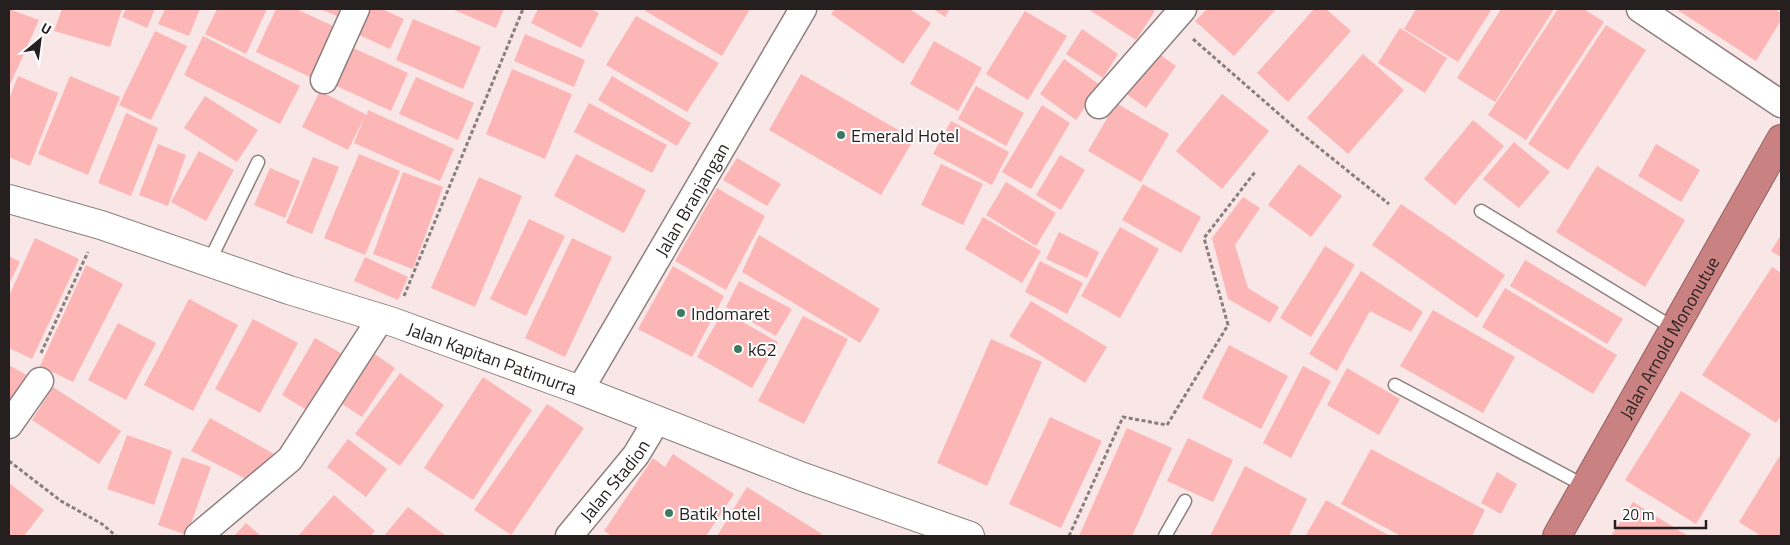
<svg xmlns="http://www.w3.org/2000/svg" width="1790" height="545" viewBox="0 0 1790 545" font-family="'Titillium Web',sans-serif">
<style>
.building{fill:#fdb6b6}
.lines{fill:none;stroke-linecap:round;stroke-linejoin:round}
.lane-casing{stroke:#8e7f7f;stroke-width:15}
.street-casing{stroke:#8e7f7f;stroke-width:29}
.secondary-casing{stroke:#8e7f7f;stroke-width:30}
.highway-casing{stroke:#905f5f;stroke-width:30}
.path{stroke:#897e7d;stroke-width:3;stroke-dasharray:4 2.5;stroke-linecap:butt}
.lane{stroke:#fff;stroke-width:12}
.street{stroke:#fff;stroke-width:26}
.secondary{stroke:#fff;stroke-width:28}
.highway{stroke:#ca8181;stroke-width:28}
.poi-dot{fill:#3d7a66;stroke:#fff;stroke-width:2}
.labels{text-anchor:middle;dominant-baseline:central;stroke-width:4;stroke-linejoin:round;paint-order:stroke}
.poi-label{font-size:18px;fill:#251f1f;stroke:#fff;text-anchor:start}
.street-label{font-size:18px;fill:#251f1f;stroke:#fff}
</style>
<rect width="100%" height="100%" fill="#f8e7e6"/>
<!-- building -->
<path class="building" d="M9,9l30,11 -30,67z
M62,9h60l-12,38 -56,-16z
M126,9h29l-8,19 -25,-11z
M165,9h35l-11,27 -31,-12z
M217,9h50l-21,45 -41,-20z
M276,9h20l37,17 -23,51 -54,-25z
M320,9h20l-3,7z
M357,9h25l22,10 -14,30 -42,-19z
M455,9h49l-8,19 -42,-18z
M538,9h53l8,4 -18,35 -50,-25z
M642,9h108l-28,47z
M835,9h75l21,14 -28,41 -72,-50z
M933,9h17l-5,8z
M1088,9h64l3,2 -19,29z
M1207,9h69l-42,47 -39,-35z
M1314,9h12l25,22 -63,71 -31,-29z
M1416,9h76l-34,53 -54,-33z
M1501,9h53l-59,93 -38,-24z
M1558,9h26l20,13 -78,118 -38,-25z
M1676,9h99l6,4v7l-25,41z
M1025,11l42,25 -39,64 -42,-26z
M636,16l83,47 -32,49 -81,-47z
M413,19l68,28 -18,42 -67,-29z
M1606,25l40,25 -78,120 -40,-26z
M1400,28l47,30 -22,35 -47,-30z
M1082,29l36,25 -15,24 -37,-24z
M155,31l32,15 -36,74 -32,-15z
M525,34l60,26 -11,27 -60,-26z
M203,36l97,50 -20,38 -96,-49z
M934,41l48,27 -24,43 -48,-27z
M349,46l59,27 -17,38 -59,-27z
M1152,49l24,17 -30,42 -24,-17z
M1363,54l41,36 -56,64 -41,-36z
M1064,59l36,26 -24,35 -36,-26z
M512,69l60,25 -27,65 -59,-25z
M801,74l113,65 -33,56 -112,-65z
M18,76l40,17 -28,73 -21,-9v-58z
M70,76l50,21 -32,78 -50,-21z
M612,76l79,47 -14,23 -79,-46z
M416,77l58,26 -16,37 -59,-26z
M976,86l48,27 -18,33 -48,-27z
M320,91l47,24 1,-5 86,39 -14,32 -86,-38 11,-27 -17,34 -46,-23z
M1222,94l47,37 -47,58 -46,-38z
M205,96l53,34 -21,32 -53,-34z
M589,103l78,42 -15,28 -78,-41z
M1116,103l53,31 -28,48 -53,-31z
M1042,105l28,18 -39,66 -29,-17z
M126,113l32,15 -27,68 -33,-13z
M1473,120l31,26 -49,59 -31,-26z
M951,121l58,31 -17,33 -59,-31z
M1514,142l36,30 -31,36 -36,-29z
M158,144l28,11 -18,51 -29,-11z
M1656,144l44,26 -19,32 -43,-26z
M199,151l35,19 -28,51 -35,-19z
M359,154l41,17 -35,84 -41,-17z
M576,154l70,36 -22,43 -70,-37z
M1060,155l25,15 -24,40 -25,-15z
M313,157l26,10 -27,67 -26,-11z
M737,158l44,26 -14,22 -44,-26z
M941,164l42,20 -20,41 -42,-20z
M1299,164l43,32 -31,41 -43,-32z
M1597,166l88,54 -40,67 -89,-55z
M270,168l30,13 -15,37 -31,-13z
M403,172l40,15 -30,82 -40,-15z
M479,177l43,19 -47,111 -44,-19z
M1006,182l50,31 -20,33 -50,-31z
M1143,184l58,33 -20,36 -59,-33z
M717,188l48,28 -39,74 -51,-29z
M1243,197l17,11 -25,37 13,43 31,19 -9,16 -42,-24 -16,-61z
M1401,204l104,71 -28,43 -105,-73z
M983,217l58,34 -19,32 -57,-34z
M529,219l36,17 -39,80 -36,-17z
M1120,227l39,22 -39,69 -39,-22z
M1059,232l40,20 -12,26 -41,-19z
M759,235l121,74 -20,34 -118,-71z
M1781,235v22l-10,-6z
M35,238l44,21 -47,100 -23,-11v-52z
M572,238l40,19 -47,100 -40,-19z
M1325,246l30,19 -44,72 -31,-19z
M9,256l11,6 -11,22z
M365,257l43,20 -10,23 -44,-19z
M1525,260l98,59 -16,25 -97,-58z
M1040,261l43,22 -16,31 -42,-22z
M86,265l37,19 -50,98 -33,-16z
M673,266l51,30 -32,61 -54,-28z
M1772,267l9,6v143l-5,7 -74,-48z
M1361,271l62,41 -12,20 -41,-21 -33,60 -28,-17z
M739,281l53,28 -16,27 -50,-29z
M1505,288l112,67 -24,39 -111,-67z
M189,299l49,26 -45,86 -49,-26z
M1031,301l76,46 -22,36 -76,-47z
M1433,310l82,47 -32,56 -83,-47z
M723,311l55,31 -26,46 -55,-31z
M803,316l45,23 -44,85 -46,-23z
M253,319l45,24 -38,70 -45,-24z
M118,323l38,20 -30,57 -38,-20z
M315,338l29,17 -34,57 -28,-17z
M991,339l51,23 -55,124 -50,-23z
M1229,345l59,31 -27,53 -59,-31z
M369,350l26,18 -33,49 -26,-17z
M9,365l21,12 -21,29z
M1303,366l28,15 -40,77 -28,-15z
M1347,368l53,31 -21,36 -52,-30z
M400,373l44,32 -44,61 -45,-32z
M483,377l49,33 -59,90 -49,-32z
M53,387l68,44 -22,33 -67,-44z
M1681,391l70,43 -55,90 -71,-44z
M547,404l37,24 -73,107 -37,-25z
M1050,417l52,24 -41,87 -52,-24z
M210,418l66,37 -30,24 -55,-28z
M1127,428l45,20 -40,88h-53z
M127,435l45,16 -18,54 -47,-16z
M1188,438l45,22 -20,42 -46,-21z
M348,439l39,30 -21,28 -39,-30z
M1371,449l114,61 -13,26h-71l-60,-32z
M673,454l61,40 -28,42h-94l-8,-5 49,-73 12,9z
M1781,454v82h-20l-22,-14z
M182,457l29,10 -24,68 -29,-10z
M1245,466l62,33 -18,37h-79z
M1497,472l20,12 -16,30 -20,-11z
M9,483l35,27 -20,26h-15z
M747,487l75,47 -2,2h-103z
M334,495l41,36 -4,5h-73z
M1326,500l64,36 -84,-1z
M1633,502l55,34h-77z
M408,507l38,29h-62z
M246,523l15,13h-27z"/>
<g class="lines">
<defs>
<path id="lane" d="M1481,211l194,118
M209,262l49,-100
M1395,385l190,101
M1165,536l20,-35"/>
<g id="street">
<path d="M1640,9l141,95"/>
<path d="M324,80l32,-71"/>
<path d="M1099,105l84,-96"/>
<path id="s1" d="M580,390l223,-381"/>
<path d="M9,425l31,-44"/>
<path d="M198,536l92,-77 91,-141"/>
<path id="s2" d="M569,536l67,-81 21,-35"/>
</g>
<g id="secondary">
<path id="s3" d="M9,199l92,26 188,65 104,32 187,68 223,87 167,59"/>
</g>
<g id="highway">
<path id="s4" d="M1557,536l224,-397"/>
</g>
</defs>
<!-- lane casing -->
<use href="#lane" class="lane-casing"/>
<!-- street casing -->
<use href="#street" class="street-casing"/>
<!-- secondary casing -->
<use href="#secondary" class="secondary-casing"/>
<!-- highway casing -->
<use href="#highway" class="highway-casing"/>
<!-- path -->
<path class="path" d="M1193,39l110,96 86,69
M404,296l119,-287
M41,353l47,-101
M9,461l52,40 41,23 14,12
M1069,536l54,-119 44,8 61,-100 -24,-87 51,-66"/>
<!-- lane -->
<use href="#lane" class="lane"/>
<!-- street -->
<use href="#street" class="street"/>
<!-- secondary -->
<use href="#secondary" class="secondary"/>
<!-- highway -->
<use href="#highway" class="highway"/>
</g>
<!-- markers -->
<g class="poi-dot">
<circle cx="841" cy="135" r="5"/>
<circle cx="681" cy="313" r="5"/>
<circle cx="738" cy="349" r="5"/>
<circle cx="669" cy="513" r="5"/>
</g>
<g class="labels">
<!-- poi labels -->
<g class="poi-label">
<text x="851" y="135">Emerald Hotel</text>
<text x="691" y="313">Indomaret</text>
<text x="748" y="349">k62</text>
<text x="679" y="513">Batik hotel</text>
</g>
<!-- street labels -->
<g class="street-label">
<text stroke="none"><textPath href="#s1" startOffset="221">Jalan Branjangan</textPath></text>
<text stroke="none"><textPath href="#s4" startOffset="228">Jalan Arnold Mononutue</textPath></text>
<text stroke="none"><textPath href="#s3" startOffset="509">Jalan Kapitan Patimurra</textPath></text>
<text stroke="none"><textPath href="#s2" startOffset="72">Jalan Stadion</textPath></text>
</g>
</g>
<!-- border -->
<rect width="1790" height="545" fill="none" stroke="#251f1f" stroke-width="20"/>
<!-- north arrow -->
<g transform="translate(40 40) rotate(29)" stroke="#ffffff" stroke-width="4" paint-order="stroke">
<path d="M0-4L9 19L0 12L-9 19Z" fill="#251f1f"/>
<text y="-8" font-size="14" font-weight="bold" text-anchor="middle" fill="#251f1f">U</text>
</g>
<!-- scale -->
<path d="M1615 520v8h91v-8" fill="none" stroke="#251f1f" stroke-width="2.5"/>
<text x="1622" y="520" font-size="15" fill="#251f1f" stroke="#ffffff" stroke-width="4" paint-order="stroke">20 m</text>
</svg>
